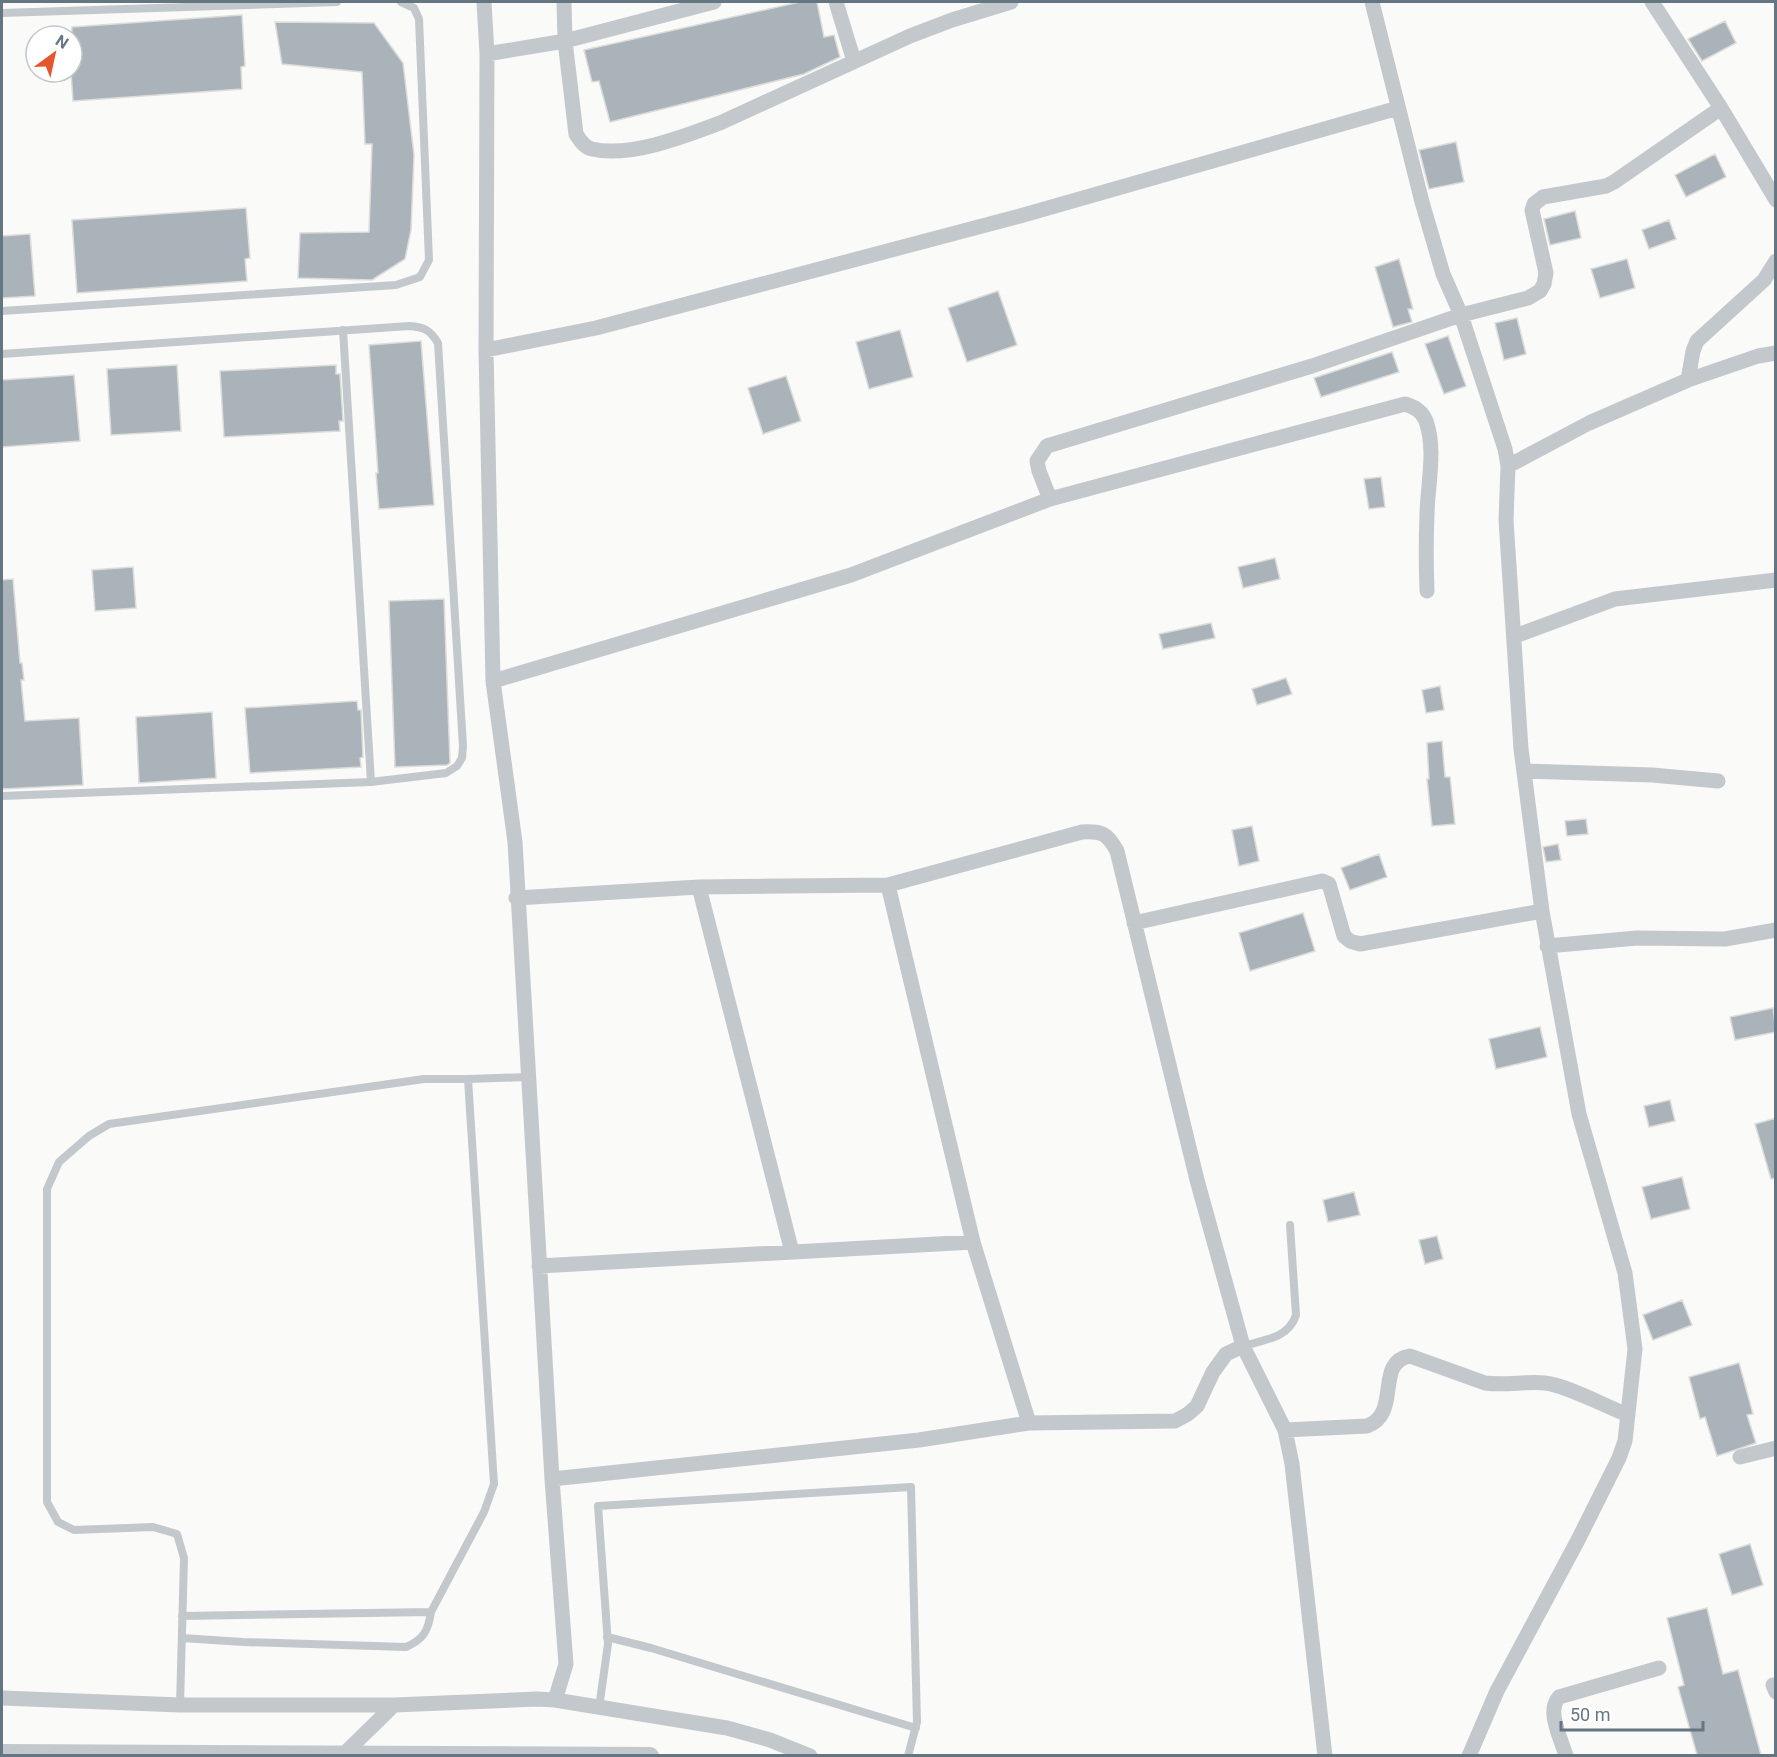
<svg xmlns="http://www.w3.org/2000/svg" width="1777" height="1757" viewBox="0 0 1777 1757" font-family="Roboto,sans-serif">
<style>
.building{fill:#aab3b9;stroke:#dcdcda;stroke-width:1.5}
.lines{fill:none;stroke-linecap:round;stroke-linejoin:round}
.service{stroke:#c3c8cc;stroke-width:8}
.minor{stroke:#c3c8cc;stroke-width:15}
.tertiary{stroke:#c3c8cc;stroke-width:18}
</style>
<rect width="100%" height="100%" fill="#fafaf8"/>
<!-- building -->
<path class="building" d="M800,2h17l7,35 10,-2 6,22 -36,17 -194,48 -11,-41 -7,1 -8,-32z
M242,15l3,51 -4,1 1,22 -169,12 -2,-29 1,-45z
M1725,21l11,22 -34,18 -14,-22z
M275,22l99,1 29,40 11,92 -3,75 -6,29 -33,21 -74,-2 2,-45 69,-1 3,-88h-7l-3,-72 -80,-8z
M1456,142l8,40 -35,7 -10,-39z
M1715,154l11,23 -40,20 -11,-22z
M246,208l4,50 -5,1 2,22 -170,12 -5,-73z
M1575,211l6,27 -31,7 -6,-26z
M1669,220l7,19 -27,10 -7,-19z
M30,234l5,62 -33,2v-62z
M1399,259l14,50h-5l4,13 -19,5 -18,-60z
M1627,259l8,29 -35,10 -9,-29z
M998,291l19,54 -50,17 -19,-54z
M1517,318l9,36 -22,6 -9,-37z
M900,330l13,47 -44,12 -13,-47z
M1448,336l18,50 -22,8 -19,-50z
M421,341l13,164 -55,4 -3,-36h2l-9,-128z
M1392,352l7,20 -78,25 -7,-19z
M177,365l4,66 -70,4 -4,-66z
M336,365v9h4l3,47h-4l1,10 -116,6 -4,-66z
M74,375l6,66 -78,6v-67z
M786,376l15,45 -38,13 -15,-46z
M1381,477l4,30 -16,2 -5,-30z
M1275,558l5,21 -37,9 -5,-21z
M133,567l3,41 -41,3 -3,-41z
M13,579l7,84h2l2,17h-3l4,41 54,-3 4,67 -81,4v-209z
M444,599l6,164 -3,2 -52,2 -6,-166z
M1211,623l4,15 -52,11 -4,-15z
M1286,678l6,16 -35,11 -5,-16z
M1440,686l4,24 -18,3 -4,-23z
M357,701l1,9h3l2,47 -3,1 1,9 -111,6 -5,-65z
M212,712l4,66 -77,5 -3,-66z
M1442,741l3,36h5l5,47 -23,2 -5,-47h2l-2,-36z
M1586,819l2,15 -21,2 -2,-15z
M1252,826l7,35 -20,5 -7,-36z
M1558,844l3,16 -15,2 -3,-15z
M1379,854l8,23 -37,13 -9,-22z
M1303,913l12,38 -65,20 -11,-38z
M1773,1008l3,24 -41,8 -5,-23z
M1540,1027l7,30 -51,12 -7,-30z
M1670,1100l5,21 -26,6 -5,-21z
M1776,1118v60l-5,1 -16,-55z
M1682,1177l8,32 -39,10 -9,-32z
M1354,1192l6,23 -32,7 -5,-22z
M1437,1236l6,23 -18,5 -6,-24z
M1682,1300l10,25 -39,15 -10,-25z
M1739,1363l14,51 -6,1 9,28 -39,13 -12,-39 -5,2 -11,-42z
M1750,1544l13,41 -31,10 -13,-41z
M1707,1608l16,66 15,-4 23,85h-64l-19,-68 6,-2 -17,-67z"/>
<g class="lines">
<!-- service -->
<path class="service" d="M2,13l335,-11
M2,311l394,-26 24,-8 9,-17 -10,-241 -5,-11 -13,-6
M343,330l28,452
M2,354l407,-28c15,1 21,4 29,17l25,403 -1,12 -5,8 -11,7 -75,9 -369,14
M468,1079l60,-2
M1243,1346c21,-6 46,-8 53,-31l-6,-90
M182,1616l249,-4
M607,1637l44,11 265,80
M180,1705l4,-147 -7,-24 -24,-7 -79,3 -16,-8 -11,-20v-313l12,-27 30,-26 20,-12 315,-45h44l26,405 -10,28 -53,100c-3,19 -7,27 -25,35l-163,-5 -61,-4
M599,1708l9,-64 -10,-138 313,-19 6,235 -9,34"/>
<!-- minor -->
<path class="minor" d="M484,2l3,52 -1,296 110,-22 424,-112 378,-108
M564,2l1,39 11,93c4,6 8,13 16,15 37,9 94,-13 128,-26l190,-87 42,-16 59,-18
M836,2l18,59
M1372,2l50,200 21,72 18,41 44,134 3,17 -2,54 15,229 21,162 37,203 46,159 10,76 -10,92 -6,17 -41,82 -81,151 -28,65
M1652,2l69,106 55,92
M487,54l78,-13 149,-39
M486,350l7,331
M1688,380l5,-29 4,-10 67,-61 12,-19
M1508,466l81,-43 99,-43 70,-24 18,-3
M1050,499l-11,-28 -2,-10 10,-15 265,-80 149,-51 67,-17 12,-7 4,-7 2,-11 -14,-63 2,-6 9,-7 63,-11 8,-4 107,-74
M1515,636l100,-37 161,-19
M1524,771l128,4 66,6
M888,885l85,357 56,181
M699,887l93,365
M516,898l183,-11 189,-2 194,-53c20,-1 25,1 35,19l80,329 46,166 42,84 7,34 33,292
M1134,923l188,-42 7,3 15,52 6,5 10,3 182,-33
M1547,946l90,-8 88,1 51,-9
M539,1266l434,-24
M1285,1430l82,-4c35,-13 7,-64 43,-70l75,27c20,3 40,-2 60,0 21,2 62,24 83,32
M1740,1457l36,-9
M552,1479l367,-39 110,-17 146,-2 13,-7 9,-8 16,-34 13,-18 17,-8
M1773,1685l3,7
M2,1698l178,7h214l143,-6 18,1 172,28 43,12 40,16
M555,1700l11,-36 -14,-185 -37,-637 -22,-161 358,-106 199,-76 355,-95c10,3 17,7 21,17 10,29 2,61 1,92 -1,26 -1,52 0,78
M345,1753l49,-48
M1566,1756c-5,-18 -20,-45 -7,-59l100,-29"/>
<!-- tertiary -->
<path class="tertiary" d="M2,1753l648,3"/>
</g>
<!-- border -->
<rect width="1777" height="1757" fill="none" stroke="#657683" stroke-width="6"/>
<!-- north arrow -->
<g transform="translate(54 54) rotate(33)"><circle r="28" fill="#ffffff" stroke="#c1c8cd" stroke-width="1.5"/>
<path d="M0-4.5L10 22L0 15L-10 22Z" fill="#e4572e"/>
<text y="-9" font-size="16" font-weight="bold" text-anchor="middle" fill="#657683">N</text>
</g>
<!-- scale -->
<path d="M1561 1721v9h142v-9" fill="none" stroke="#657683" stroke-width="3"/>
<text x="1570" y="1721" font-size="18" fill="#657683" stroke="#ffffff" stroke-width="4.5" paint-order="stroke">50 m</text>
</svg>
